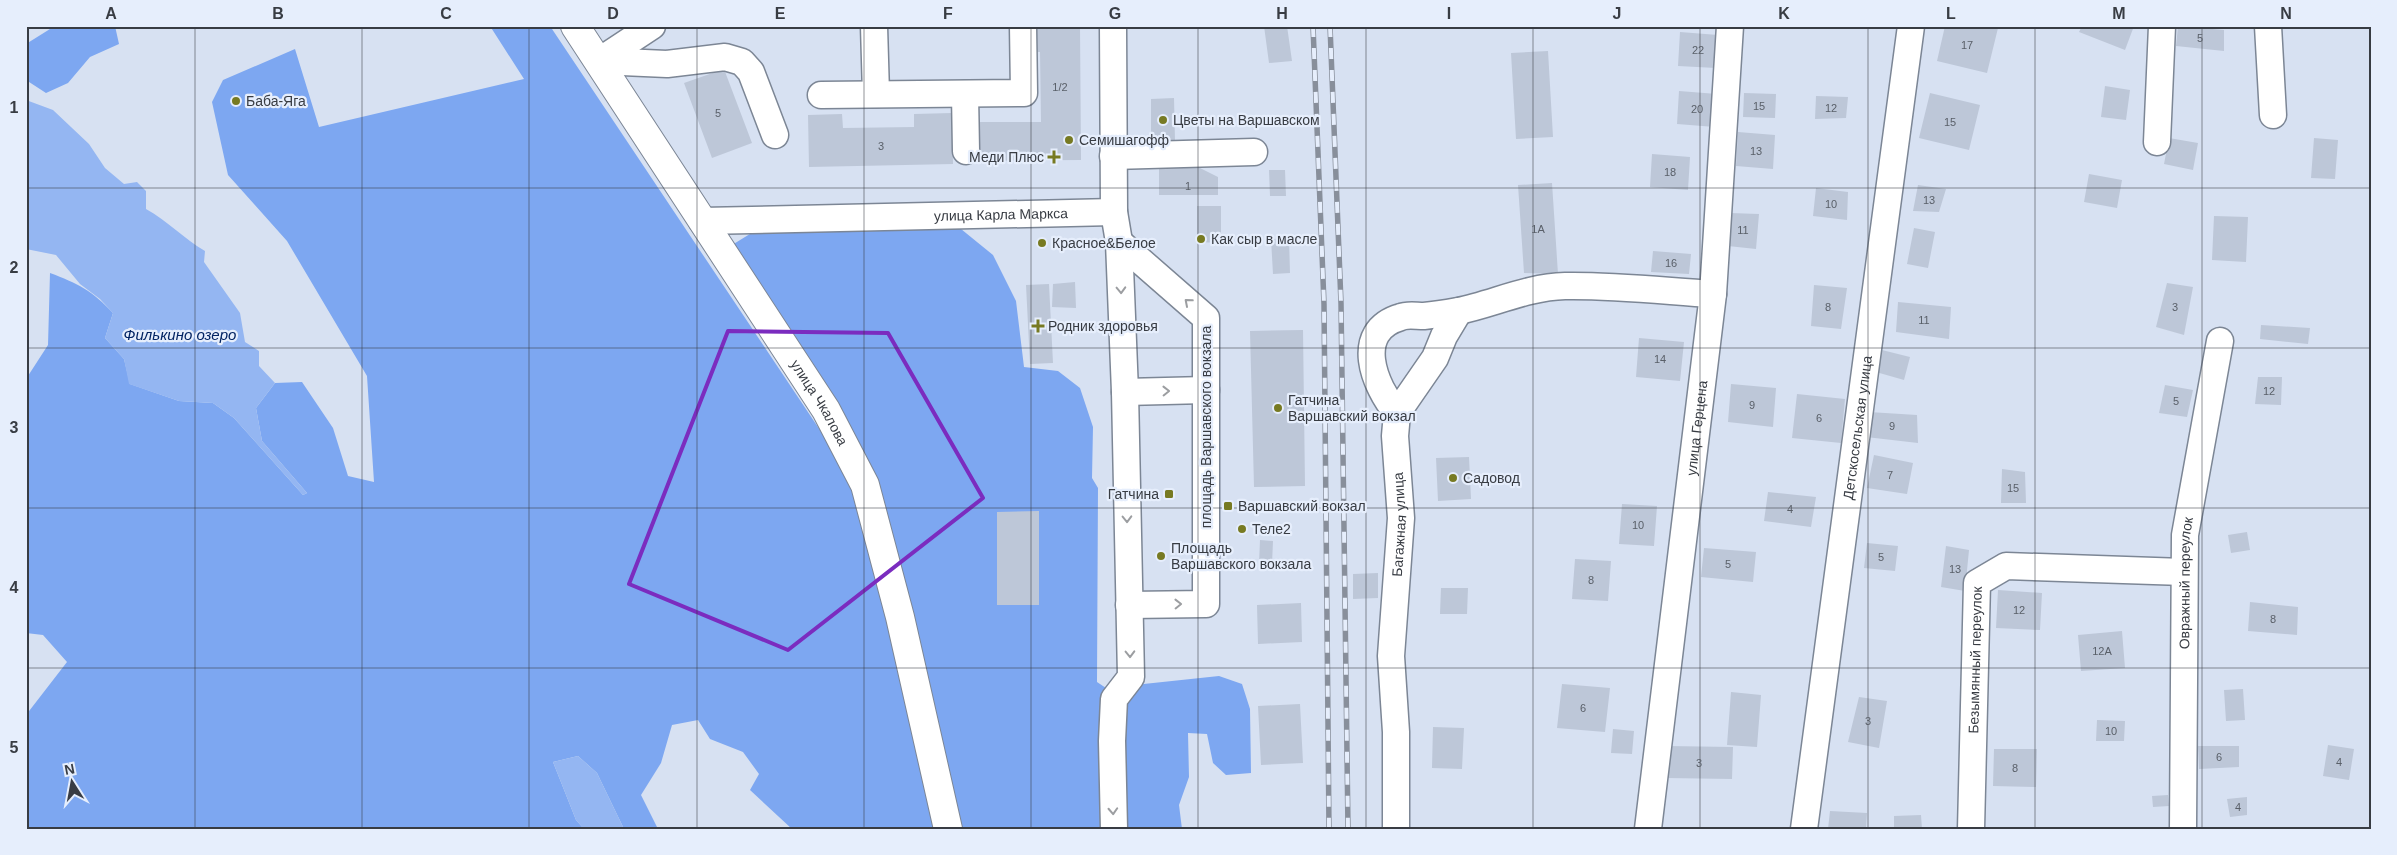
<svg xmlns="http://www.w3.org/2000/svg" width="2397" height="855" viewBox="0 0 2397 855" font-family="Arial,sans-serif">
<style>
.forest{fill:#7da7f1}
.water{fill:#94b6f2}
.building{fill:#bdc7d8}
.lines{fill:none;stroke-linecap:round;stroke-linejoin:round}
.minor-casing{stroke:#7c8695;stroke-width:29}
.major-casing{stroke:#7c8695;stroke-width:30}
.minor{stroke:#fff;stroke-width:26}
.major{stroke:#fff;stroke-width:28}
.rail-casing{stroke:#888f9b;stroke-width:5.5}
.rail{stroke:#e6eefc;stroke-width:4;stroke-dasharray:11;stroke-linecap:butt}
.oneway{stroke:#9c9ea1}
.marked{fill:none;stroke:#7b2cbf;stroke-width:4;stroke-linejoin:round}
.grid{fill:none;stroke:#383c43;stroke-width:1;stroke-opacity:0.55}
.poi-dot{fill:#777a22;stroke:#e6eefc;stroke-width:2}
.labels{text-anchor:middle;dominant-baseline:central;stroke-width:4.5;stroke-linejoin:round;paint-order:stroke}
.number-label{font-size:11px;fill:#595f68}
.poi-label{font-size:14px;fill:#383c43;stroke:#e6eefc;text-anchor:start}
.street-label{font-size:14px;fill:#383c43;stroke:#e6eefc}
.water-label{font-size:15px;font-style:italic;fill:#032463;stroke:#e6eefc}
.neatline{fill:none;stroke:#383c43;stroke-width:2}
.grid-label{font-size:16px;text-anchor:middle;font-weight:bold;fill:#383c43}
</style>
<rect width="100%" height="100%" fill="#d7e1f2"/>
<!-- forest -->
<path class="forest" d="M44,26h71l4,18 -29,13 -22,26 -22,10 -20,-13v-36l24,-15z
M490,26h60l304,455 86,348h-148l-42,-39 9,-16 -16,-22 -33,-13 -12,-19 -26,5 -11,38 -20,32 17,34h-34l-27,-56 -19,-17 -25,6 23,58 8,9h-558v-114l41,-53 -24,-27 -17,-2v-254l22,-34 2,-72c27,10 43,18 63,40l-8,25 19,21 6,25 49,17 34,2 21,15 69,77 4,-2 -45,-52 -6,-33 19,-25 27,-1 31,46 15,48 26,6 -7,-106 -80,-135 -59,-66 -16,-73 11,-22 72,-31 24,78 205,-48z
M758,229h203l32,26 23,46 8,66 34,4 22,17 13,39 -1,51 6,10 -1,194 9,6 113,-12 23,8 8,25 1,64 -25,2 -13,-12 -6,-29 -19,-1 1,44 -10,28 3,24h-226l-59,-265 -165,-319z"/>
<!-- water -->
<path class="water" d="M26,100l27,10 36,34 16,24 19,16 13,-2 9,9v18c22,12 38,30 59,42l-1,11 36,51 5,29 14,9v15l16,17 -19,25 6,33 45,52 -4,2 -69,-77 -21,-15 -34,-2 -50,-17 -5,-25 -19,-21 8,-25 -13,-14 -20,-15 -24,-29 -30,-6z
M578,756l19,17 27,56h-40l-8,-9 -23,-58z"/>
<!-- building -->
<path class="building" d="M1031,26h49l1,134 -105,1 -1,-39h66l-1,-70h-9z
M1264,26h23l5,35 -23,2z
M1945,26l53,2 -11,45 -50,-12z
M2082,26h52l-9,24 -46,-18z
M2178,26l46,4v21l-48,-5z
M1680,32l38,3 -2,33 -38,-2z
M1548,51l5,86 -37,2 -5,-86z
M724,69l28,74 -40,15 -28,-75z
M2105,86l25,4 -4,30 -25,-3z
M1679,91l38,3 -2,33 -38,-3z
M1744,93l32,1 -1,24 -32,-1z
M1930,93l50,12 -11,45 -50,-12z
M1816,96l32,1 -2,21 -31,1z
M1174,98l1,43h-24v-42z
M952,113l1,51 -144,3 -1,-52 34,-1 1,14 71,-1v-13z
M1738,132l37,3 -2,34 -37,-3z
M2169,138l29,5 -5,27 -29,-6z
M2314,138l24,2 -3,39 -24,-1z
M1652,154l38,3 -2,33 -38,-3z
M1159,166h37l22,11v18h-59z
M1269,170h16l1,26h-16z
M2089,174l33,6 -5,28 -33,-6z
M1552,183l6,91 -34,-1 -6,-88z
M1918,185l28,4 -7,23 -26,-1z
M1816,188l32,4 -1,28 -34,-4z
M1197,206h24v37l-24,-1z
M1730,213l29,1 -3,35 -28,-3z
M2214,216l34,1 -2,45 -34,-2z
M1914,228l21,4 -7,36 -21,-4z
M1289,238l1,35 -17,1 -2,-35z
M1653,251l38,3 -2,20 -38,-2z
M1075,282l1,26 -24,-1 1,-23z
M2167,283l26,4 -9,48 -28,-8z
M1049,284l4,79 -23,1 -4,-79z
M1814,285l33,3 -6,41 -30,-3z
M1898,302l53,5 -2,32 -53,-7z
M2261,325l49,3 -2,16 -48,-5z
M1303,330l2,156 -51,1 -4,-156z
M1639,338l45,4 -4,39 -44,-4z
M1882,350l28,7 -6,23 -28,-8z
M2258,377h24l-1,28 -26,-1z
M1731,384l45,4 -3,39 -45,-5z
M2165,385l28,5 -6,27 -28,-4z
M1797,394l48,5 -4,44 -49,-5z
M1869,412l48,3 1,28 -52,-6z
M1874,455l39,8 -6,31 -40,-6z
M1469,457l2,42 -33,2 -2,-43z
M2002,469l23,3 1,31h-25z
M1768,492l48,5 -5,30 -47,-6z
M1622,504l35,2 -3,40 -35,-2z
M1039,511v94h-42v-93z
M2247,532l3,18 -19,3 -3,-18z
M1260,540l13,1 -1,23h-13z
M1867,543l31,3 -3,25 -31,-3z
M1946,546l23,4 -4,41 -24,-4z
M1704,548l52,4 -3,30 -52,-5z
M1575,559l36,2 -3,40 -36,-2z
M1378,573v25l-25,1v-25z
M1441,588h27l-1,26h-27z
M1998,590l44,3 -2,37 -44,-2z
M2250,602l48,5 -1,28 -49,-4z
M1301,603l1,39 -44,2 -1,-39z
M2122,631l3,37 -44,3 -3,-36z
M1562,684l48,4 -5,44 -48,-4z
M2243,689l2,31 -19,1 -2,-31z
M1731,692l30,3 -4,52 -30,-2z
M1859,697l28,4 -8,47 -31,-6z
M1300,704l3,59 -42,2 -3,-59z
M2097,720l28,1 -1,20h-28z
M1433,727l31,1 -2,41 -30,-1z
M1613,729l21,2 -2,23 -21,-1z
M2328,745l26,4 -5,31 -26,-4z
M1667,746l66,1 -1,32 -66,-1z
M2198,746h41v21l-40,2z
M1994,749h43l-1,38 -43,-1z
M2168,795l1,11 -16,1 -1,-11z
M2247,797v18l-17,2 -3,-18z
M1830,811l37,2 -1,16h-38z
M1921,815l1,14h-28v-13z"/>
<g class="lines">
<defs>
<g id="minor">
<path d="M874,26l2,68"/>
<path d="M1113,26l1,186 5,30 6,150 6,285 -17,22 -2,42 2,88"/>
<path d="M2268,26l5,89"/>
<path d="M599,61l68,3 58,-7 17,5 9,10 24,63"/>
<path d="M599,61l53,-35"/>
<path d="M965,94l1,57"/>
<path d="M821,95l203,-2 -1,-67"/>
<path d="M2157,142l5,-116"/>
<path d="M1113,156l141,-4"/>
<path id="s1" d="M702,221l412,-9"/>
<path d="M1119,242l87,76v286l-77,1"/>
<path d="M1125,392l81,-2"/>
<path d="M1397,413c-23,-27 -45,-82 4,-96 7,-3 15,-1 23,-1 11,-1 23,-3 34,-5 35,-7 69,-24 107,-25 47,-1 100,5 148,8"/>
<path id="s2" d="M1396,829v-97l-5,-76 10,-138 -6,-82 2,-23 38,-55 9,-22 15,-25"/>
<path id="s3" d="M1648,829l65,-535 17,-268"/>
<path id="s4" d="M1804,829l107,-803"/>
<path id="s5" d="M1971,829l6,-246 29,-17 178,6"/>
<path id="s6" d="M2183,829l2,-294 35,-194"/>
</g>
<g id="major">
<path id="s7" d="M575,26l251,384 39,75 35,132 48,212"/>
</g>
</defs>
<!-- minor casing -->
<use href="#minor" class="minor-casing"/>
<!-- major casing -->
<use href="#major" class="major-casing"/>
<!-- minor -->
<use href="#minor" class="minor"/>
<!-- major -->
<use href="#major" class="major"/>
<defs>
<path id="rail" d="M1313,26l11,278 5,525
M1330,26l11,277 7,526"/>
</defs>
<!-- rail casing -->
<use href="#rail" class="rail-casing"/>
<!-- rail -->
<use href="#rail" class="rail"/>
</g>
<!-- one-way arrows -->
<defs><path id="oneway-chevron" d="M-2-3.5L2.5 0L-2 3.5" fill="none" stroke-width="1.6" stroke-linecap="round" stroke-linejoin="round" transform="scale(1.25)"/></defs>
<g class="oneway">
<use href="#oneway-chevron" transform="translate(1121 290) rotate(88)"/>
<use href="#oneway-chevron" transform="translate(1188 302) rotate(-139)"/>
<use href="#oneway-chevron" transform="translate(1166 391) rotate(-1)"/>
<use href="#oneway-chevron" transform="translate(1127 519) rotate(89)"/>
<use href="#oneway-chevron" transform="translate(1178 604) rotate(-1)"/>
<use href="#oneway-chevron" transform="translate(1130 654) rotate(89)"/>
<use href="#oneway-chevron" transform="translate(1113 811) rotate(87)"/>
</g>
<!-- marked area -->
<path class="marked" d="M728,331l160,2 95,165 -195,152 -159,-66z"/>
<!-- grid -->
<path class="grid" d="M195,26v803M362,26v803M529,26v803M697,26v803M864,26v803M1031,26v803M1198,26v803M1366,26v803M1533,26v803M1700,26v803M1868,26v803M2035,26v803M2202,26v803M26,188h2345M26,348h2345M26,508h2345M26,668h2345"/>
<!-- markers -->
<g class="poi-dot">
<circle cx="236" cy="101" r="5"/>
<circle cx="1163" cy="120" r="5"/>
<circle cx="1069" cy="140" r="5"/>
<path d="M1051.5 149.5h5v5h5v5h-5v5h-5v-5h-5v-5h5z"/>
<circle cx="1201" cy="239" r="5"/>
<circle cx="1042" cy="243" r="5"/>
<path d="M1035.5 318.5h5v5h5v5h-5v5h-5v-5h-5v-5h5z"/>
<circle cx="1278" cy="408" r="5"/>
<circle cx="1453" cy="478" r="5"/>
<rect x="1164" y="489" width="10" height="10" rx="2.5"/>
<rect x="1223" y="501" width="10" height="10" rx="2.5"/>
<circle cx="1242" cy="529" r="5"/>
<circle cx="1161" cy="556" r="5"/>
</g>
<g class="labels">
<!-- number labels -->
<g class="number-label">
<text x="2200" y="38">5</text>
<text x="1967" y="45">17</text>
<text x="1698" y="50">22</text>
<text x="1060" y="87">1/2</text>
<text x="1759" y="106">15</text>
<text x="1831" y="108">12</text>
<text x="1697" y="109">20</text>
<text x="718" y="113">5</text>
<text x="1950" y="122">15</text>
<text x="881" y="146">3</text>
<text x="1756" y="151">13</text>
<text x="1670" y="172">18</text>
<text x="1188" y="186">1</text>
<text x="1929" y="200">13</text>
<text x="1831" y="204">10</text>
<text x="1538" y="229">1А</text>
<text x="1743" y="230">11</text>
<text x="1671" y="263">16</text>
<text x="1828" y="307">8</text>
<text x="2175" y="307">3</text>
<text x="1924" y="320">11</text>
<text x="1660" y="359">14</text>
<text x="2269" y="391">12</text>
<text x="2176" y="401">5</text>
<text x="1752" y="405">9</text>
<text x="1819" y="418">6</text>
<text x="1892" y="426">9</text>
<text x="1890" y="475">7</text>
<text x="2013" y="488">15</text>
<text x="1790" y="509">4</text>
<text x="1638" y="525">10</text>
<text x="1881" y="557">5</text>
<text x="1728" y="564">5</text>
<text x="1955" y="569">13</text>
<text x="1591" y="580">8</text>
<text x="2019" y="610">12</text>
<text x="2273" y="619">8</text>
<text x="2102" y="651">12А</text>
<text x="1583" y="708">6</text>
<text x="1868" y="721">3</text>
<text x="2111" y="731">10</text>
<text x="2219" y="757">6</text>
<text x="2339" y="762">4</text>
<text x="1699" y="763">3</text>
<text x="2015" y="768">8</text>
<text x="2238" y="807">4</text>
</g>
<!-- poi labels -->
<g class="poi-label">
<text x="246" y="101">Баба-Яга</text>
<text x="1173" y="120">Цветы на Варшавском</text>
<text x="1079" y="140">Семишагофф</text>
<text x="1044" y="157" text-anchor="end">Меди Плюс</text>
<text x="1211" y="239">Как сыр в масле</text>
<text x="1052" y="243">Красное&amp;Белое</text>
<text x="1048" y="326">Родник здоровья</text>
<text x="1288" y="400">Гатчина<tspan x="1288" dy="16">Варшавский вокзал</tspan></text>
<text x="1463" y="478">Садовод</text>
<text x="1159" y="494" text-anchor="end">Гатчина</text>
<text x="1238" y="506">Варшавский вокзал</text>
<text x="1252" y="529">Теле2</text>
<text x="1171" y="548">Площадь<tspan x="1171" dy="16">Варшавского вокзала</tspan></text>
</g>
<!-- street labels -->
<g class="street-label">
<text stroke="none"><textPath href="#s1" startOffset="299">улица Карла Маркса</textPath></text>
<text stroke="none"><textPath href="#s7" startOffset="449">улица Чкалова</textPath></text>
<text transform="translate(1206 427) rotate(-90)">площадь Варшавского вокзала</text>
<text stroke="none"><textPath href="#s3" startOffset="404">улица Герцена</textPath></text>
<text stroke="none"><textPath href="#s4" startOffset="405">Детскосельская улица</textPath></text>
<text stroke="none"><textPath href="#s2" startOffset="305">Багажная улица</textPath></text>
<text stroke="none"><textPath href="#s6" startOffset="246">Овражный переулок</textPath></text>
<text stroke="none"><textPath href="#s5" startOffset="169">Безымянный переулок</textPath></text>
</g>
<!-- water labels -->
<g class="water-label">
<text x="180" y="334">Филькино озеро</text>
</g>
</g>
<!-- border -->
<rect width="2397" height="855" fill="none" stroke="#e6eefc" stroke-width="55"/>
<!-- north arrow -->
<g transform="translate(72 782) rotate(349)" stroke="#e6eefc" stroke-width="4" paint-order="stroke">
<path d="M0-4L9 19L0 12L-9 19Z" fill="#383c43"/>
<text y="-8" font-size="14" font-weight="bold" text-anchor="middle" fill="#383c43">N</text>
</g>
<rect x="28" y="28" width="2342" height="800" class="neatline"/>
<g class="grid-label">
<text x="111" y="19">A</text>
<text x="278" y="19">B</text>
<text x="446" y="19">C</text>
<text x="613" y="19">D</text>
<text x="780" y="19">E</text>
<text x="948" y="19">F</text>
<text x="1115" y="19">G</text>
<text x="1282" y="19">H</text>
<text x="1449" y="19">I</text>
<text x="1617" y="19">J</text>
<text x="1784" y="19">K</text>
<text x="1951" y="19">L</text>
<text x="2119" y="19">M</text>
<text x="2286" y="19">N</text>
<text x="14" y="113">1</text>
<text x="14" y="273">2</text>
<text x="14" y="433">3</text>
<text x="14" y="593">4</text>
<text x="14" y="753">5</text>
</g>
</svg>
